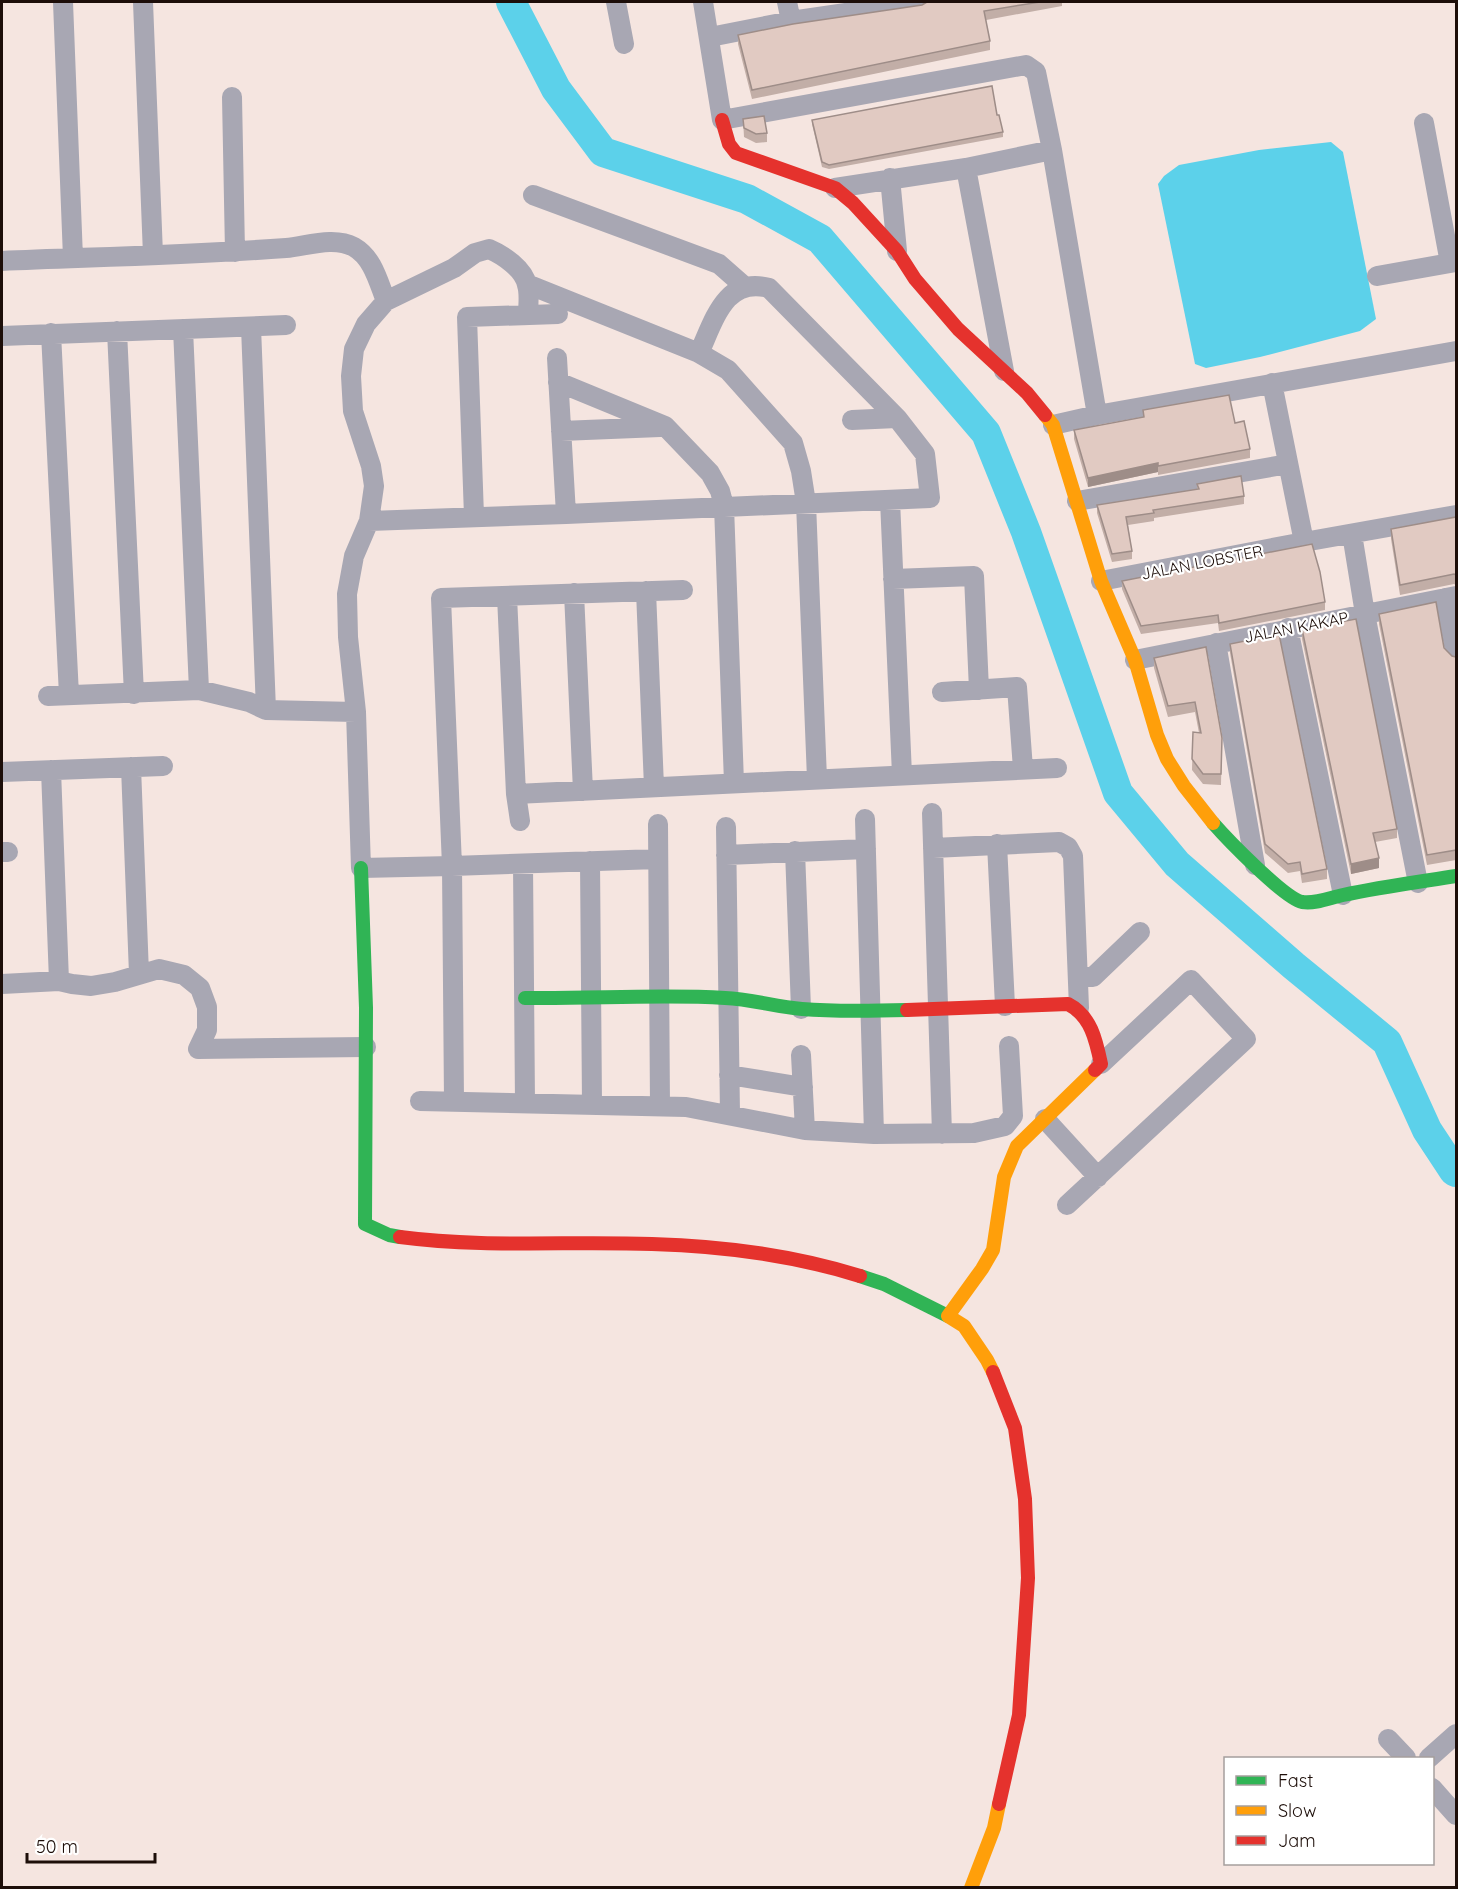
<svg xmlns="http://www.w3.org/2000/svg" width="1458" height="1889" viewBox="0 0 1458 1889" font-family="Quicksand,sans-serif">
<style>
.water{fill:#5cd1ea}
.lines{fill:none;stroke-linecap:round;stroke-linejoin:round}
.river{stroke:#5cd1ea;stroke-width:30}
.street{stroke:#a8a7b3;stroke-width:20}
.fast{stroke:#30b455;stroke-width:14}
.slow{stroke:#ff9f0a;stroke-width:14}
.jam{stroke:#e5322d;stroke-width:14}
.wall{fill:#c2aea7}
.shaded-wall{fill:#9e8d88}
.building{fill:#e1cac2;stroke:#9e8d88;stroke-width:1.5}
.labels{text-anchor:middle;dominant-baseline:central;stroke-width:4.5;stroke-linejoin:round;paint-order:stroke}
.street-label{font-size:16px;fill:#1d0e09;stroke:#fff}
</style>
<rect width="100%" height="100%" fill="#f5e5e0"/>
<!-- water -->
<path class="water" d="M1331,142l12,10 33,167 -16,12 -100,26 -54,11 -11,-4 -37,-180 6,-8 15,-11 80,-15z"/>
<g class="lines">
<!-- river -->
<path class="river" d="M511,2l45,87 47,63 144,47 73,40 166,194 40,99 92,261 59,71 117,102 93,76 40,88 27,41 2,1"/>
<!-- street -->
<path class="street" d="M63,2l10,256
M143,2l10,253
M616,2l8,42
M703,2l19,118 304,-55 10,7 16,78 45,265 359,-64
M787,2l4,19 129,-19
M710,37l81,-16
M232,97l3,155
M1424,123l26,140
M966,168l38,203
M890,178l7,73
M835,188l131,-20 86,-18
M533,195l186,69 25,22
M2,261c94,-4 189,-6 284,-13 21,-2 48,-12 68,-1 19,11 24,34 32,54l-20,23 -12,25 -3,27 2,35 18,55 3,20 -5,35 -15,35 -7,38 1,43 8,75
M1377,276l79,-14
M527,284l172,69 29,17 65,73 8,28 5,32 11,276
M386,301l68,-33 21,-15 14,-4c14,6 35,20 38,36 3,9 1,21 1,30
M251,327l15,383
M183,329l16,361
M117,331l17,363
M51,333l18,362
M2,336l284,-11
M699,353c15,-32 26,-77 70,-65l128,130
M557,358l9,156
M558,382l107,44 45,47 10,18 4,15 10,277
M1272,383l32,159 152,-27
M1053,425l44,-10
M561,431l99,-4
M890,500l12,275
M1077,501l211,-37
M474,516l-7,-199 91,-3
M369,521l197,-7 364,-16 -5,-44 -28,-36 -45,2
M1352,534l13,80 53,269
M893,579l81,-3 5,114
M1101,581l203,-39
M646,591l8,196
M574,593l9,198
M507,596l9,198 4,27
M1445,598l11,57
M1288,628l55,267
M1216,643l39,222
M1135,660l321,-64
M942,692l75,-5 6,82
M48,696l151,-6 50,12 17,8 90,2 5,156 91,-2 206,-7
M131,767l8,207
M51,770l8,211
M2,772l161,-6
M516,794l541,-26
M932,813l10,321
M865,819l9,315
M658,824l2,282
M726,827l4,287
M997,844l8,162
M933,848l126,-6 9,5 5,9 6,152
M795,851l6,158
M2,852h6
M726,855l140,-6
M590,861l2,243
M523,864l2,239
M1078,977h15l47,-45
M2,984l57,-3 13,3 19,2 24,-4 44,-13 25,6 16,13 7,19v23l-9,19 168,-2
M801,1055l4,75
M729,1075l74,12
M420,1101l266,6 119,23 69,4 100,-1 31,-7 8,-10 -4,-70
M454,1101l-2,-235 -11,-268 242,-8
M1045,1119l53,58
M1067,1205l179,-166 -55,-59 -90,84
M1388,1739l18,19
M1429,1758l27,-24
M1432,1788l24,27"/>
<!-- fast -->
<path class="fast" d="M1213,823c14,16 71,75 89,79 14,2 27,-4 41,-7 37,-8 75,-13 113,-19
M361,868l5,140 -1,216 24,11 11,2
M525,998c67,1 134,-4 200,0 26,1 51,9 77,11 35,3 70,2 105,1
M860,1276l24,8 64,32"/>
<!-- slow -->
<path class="slow" d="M1045,415l8,10 48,156 34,79 22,75 10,24 17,27 29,37
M993,1372l-6,-12 -23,-34 -16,-10 34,-47 11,-19 11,-73 13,-31 78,-76
M971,1888l23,-60 5,-24"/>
<!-- jam -->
<path class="jam" d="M722,120l7,24 7,9 99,35 18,15 44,48 18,28 43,50 69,64 18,22
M907,1010l161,-6c23,12 28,36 33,60l-6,6
M400,1237c84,11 168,4 252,7 71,2 141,11 208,32
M993,1372l22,56 10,71 3,79 -9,137 -20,89"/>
</g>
<!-- wall -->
<path class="wall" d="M927,2h135v4l-76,14 4,21v9l-238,49 -14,-55v-9l184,-30z
M997,115l6,17v5l-174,32 -7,-2 -10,-43v-4z
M743,119l24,14v9l-11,1 -12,-6z
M1143,410l92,13 15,26v9l-92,17v-3l-70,15 -14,-48v-9l69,-13z
M1197,484l47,12v8l-90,14v3l-26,4 4,26v8l-20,3 -15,-49v-8l100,-16z
M1456,517v68l-2,-1 -54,11 -9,-56v-10z
M1122,581l203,21v8l-106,21 -1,-8 -77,11 -19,-45z
M1379,614l65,34 8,8 4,1v203l-29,5 -48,-241z
M1302,629l95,200v9l-22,4 4,26 -28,6 -49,-235z
M1230,644l97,225v10l-25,4 -2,-12 -12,2 -23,-20 -35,-200z
M1206,647l16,91 -1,47 -18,-1 -11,-14 1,-38 6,1 -4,-21 -27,5 -14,-49v-10z"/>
<!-- shaded-wall -->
<path class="shaded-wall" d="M1158,463v9l-70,15v-9z
M1379,858v10l-28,6v-10z"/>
<!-- building -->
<path class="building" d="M927,2h113l-56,9 6,30 -238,49 -14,-55 55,-11 129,-19z
M992,86l5,29h2l4,17 -174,33 -7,-3 -10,-42z
M764,116l3,17 -11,1 -12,-6 -1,-9z
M1229,395l6,28 9,-2 6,28 -92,17v-3l-70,15 -14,-48 70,-13 -1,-7z
M1241,476l3,20 -91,14 1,3 -28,4 6,34 -20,3 -15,-49 102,-16 -2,-5z
M1456,517v58l-2,-1 -54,11 -9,-56z
M1312,544l8,28 5,30 -106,21 -1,-8 -77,11 -19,-45z
M1436,602l8,46 8,8 4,1v193l-29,5 -48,-241z
M1356,619l41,210 -24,4 6,25 -28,6 -49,-235z
M1279,634l48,235 -25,5 -2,-12 -12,2 -23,-20 -35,-200z
M1206,647l16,91 -1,36h-18l-11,-15 1,-27 8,1 -6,-31 -27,4 -14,-48z"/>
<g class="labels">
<!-- street labels -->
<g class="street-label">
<text transform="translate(1202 562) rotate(-11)">JALAN LOBSTER</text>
<text transform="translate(1296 627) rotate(-11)">JALAN KAKAP</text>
</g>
</g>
<!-- border -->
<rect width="1458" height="1889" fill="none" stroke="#1d0e09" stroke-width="6"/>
<!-- legend -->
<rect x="1224" y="1757" width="210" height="108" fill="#ffffff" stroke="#a59f9d" stroke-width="1.5"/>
<rect x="1236" y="1776" width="30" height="9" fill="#30b455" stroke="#a59f9d" stroke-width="1.5"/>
<text x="1278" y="1787" font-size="18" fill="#1d0e09">Fast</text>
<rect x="1236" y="1806" width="30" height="9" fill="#ff9f0a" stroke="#a59f9d" stroke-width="1.5"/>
<text x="1278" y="1817" font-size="18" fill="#1d0e09">Slow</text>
<rect x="1236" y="1836" width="30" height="9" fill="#e5322d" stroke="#a59f9d" stroke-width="1.5"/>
<text x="1278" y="1847" font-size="18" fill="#1d0e09">Jam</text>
<!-- scale -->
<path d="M27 1853v9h128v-9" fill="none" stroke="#1d0e09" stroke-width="3"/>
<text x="36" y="1853" font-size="18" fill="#1d0e09" stroke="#ffffff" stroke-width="4.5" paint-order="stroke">50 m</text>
</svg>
